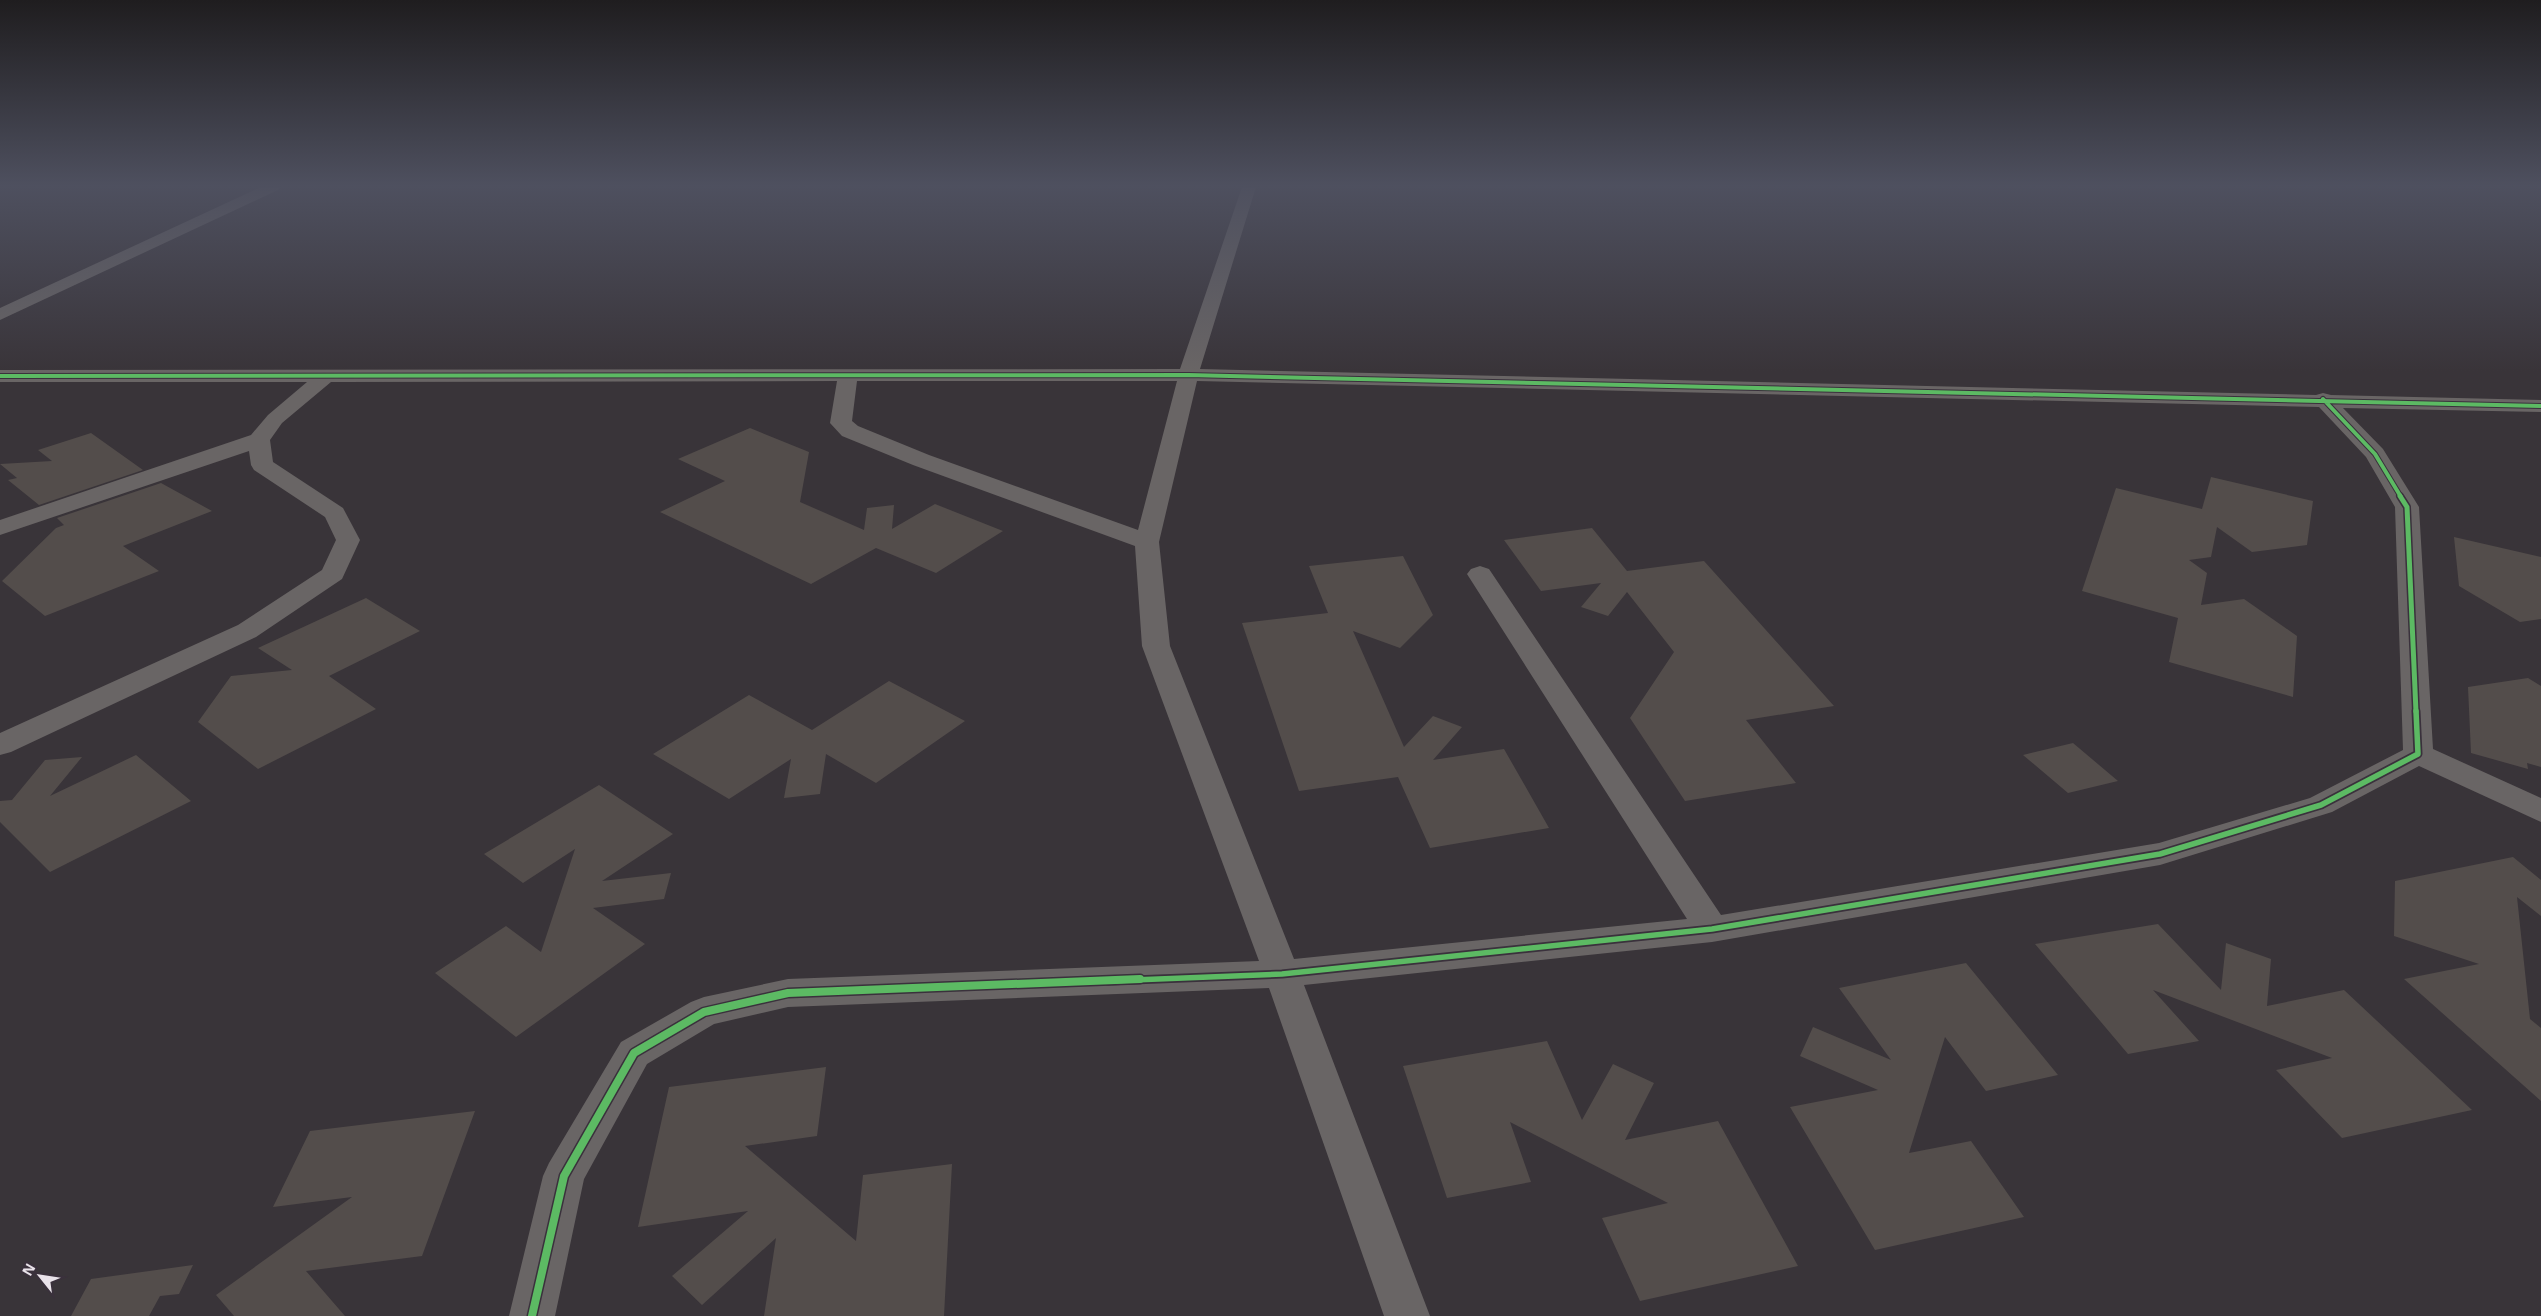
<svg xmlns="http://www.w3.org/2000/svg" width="2541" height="1316" viewBox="0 0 2541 1316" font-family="'Open Sans',sans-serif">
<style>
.building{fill:#534d4b}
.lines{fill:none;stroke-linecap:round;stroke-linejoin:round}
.minor{fill:#696565;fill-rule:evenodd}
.cycleway-far3-casing{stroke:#3a313c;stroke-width:6}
.cycleway-far2-casing{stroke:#3a313c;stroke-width:8}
.cycleway-far1-casing{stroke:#3a313c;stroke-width:9}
.cycleway-casing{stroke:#3a313c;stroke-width:11}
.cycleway-far3{stroke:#5cba63;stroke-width:4}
.cycleway-far2{stroke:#5cba63;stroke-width:5}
.cycleway-far1{stroke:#5cba63;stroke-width:5.5}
.cycleway{stroke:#5cba63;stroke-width:8}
</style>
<rect width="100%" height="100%" fill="#393439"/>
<!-- building -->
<path class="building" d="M750,428l59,24 -9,50 64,28 3,-22 27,-3 -2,24 43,-25 68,27 -67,42 -60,-25 -65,36 -151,-72 65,-31 -47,-22z
M91,433l52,37 -104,35 -31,-25 9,-2 -17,-14 52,-3 -14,-11z
M2211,477l102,24 -6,44 -55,7 -35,-25 -6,30 -22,3 18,13 -6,32 43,-6 53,37 -4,61 -124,-35 9,-44 -96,-27 34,-103 86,21z
M161,483l51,28 -89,35 36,25 -114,45 -43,-35 54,-53 8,-3 -7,-7z
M1592,528l35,43 77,-10 130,145 -88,14 50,63 -111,18 -55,-83 44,-66 -47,-60 -19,24 -27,-9 20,-24 -60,8 -37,-51z
M2454,537l87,20v62l-21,3 -61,-36z
M1403,556l30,59 -33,33 -47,-17 51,116 29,-31 29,11 -29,33 71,-11 45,79 -119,20 -32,-71 -99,14 -57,-168 86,-10 -19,-47z
M366,598l54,33 -91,45 47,33 -118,60 -60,-47 33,-46 61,-6 -34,-22z
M2528,678l13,8v81l-14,-4 1,6 -57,-16 -3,-66z
M889,681l76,40 -89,62 -50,-29 -6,40 -36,4 7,-39 -62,40 -76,-45 96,-59 63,35z
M2073,743l45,38 -50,12 -45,-38z
M136,755l55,46 -141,71 -50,-50v-21l12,-1 33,-40 37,-3 -32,39z
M599,785l74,49 -71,47 69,-8 -7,26 -71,9 52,36 -129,93 -81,-64 71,-47 35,26 34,-103 -52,34 -39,-29z
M2513,857l28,23v36l-24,-19 13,122 11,9v73l-137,-122 75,-15 -85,-28 1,-55z
M2158,924l63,66 5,-47 45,16 -4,47 77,-16 128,120 -130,28 -66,-68 56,-12 -179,-68 46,51 -71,13 -93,-110z
M1966,963l92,112 -72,16 -41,-54 -36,116 62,-12 53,76 -149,33 -85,-143 88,-17 -78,-34 13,-29 78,33 -52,-72z
M1547,1041l35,79 31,-56 41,19 -29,57 93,-19 80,145 -158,35 -38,-83 66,-15 -158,-81 21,60 -84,16 -44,-132z
M826,1067l-9,69 -72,10 111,95 7,-66 89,-11 -8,152h-180l12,-78 -74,67 -30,-29 76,-65 -110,16 31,-140z
M475,1111l-53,145 -116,15 39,45h-111l-18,-21 136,-98 -79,10 37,-76z
M193,1265l-14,29 -19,2 -11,20h-78l20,-37z"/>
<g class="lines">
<!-- minor -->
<path class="minor" d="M261,187h19l-2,3 -278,130v-12z
M1242,187h14l-56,182 1116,26 7,-2 8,2 210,5v12l-198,-4 40,41 36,58 14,242 108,49v24l-122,-56 -87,46 -172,53 -448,77 -408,43 126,331h-46l-115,-328 -481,19 -74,17 -67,40 -63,115 -29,137h-46l34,-140 6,-13 72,-121 70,-40 13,-5 84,-18 471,-18 -117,-315 -7,-100 -222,-81 -71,-29 -12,-13 7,-42 -506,1 -49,41 -12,17 3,22 70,46 17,32 -18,39 -86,58 -245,115 -11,3v-22l238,-108 84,-55 14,-30 -11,-23 -71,-47 -3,-5 -2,-14 -249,84v-15l251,-85 17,-20 39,-33h-307v-12l1180,-1zM857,381h320l-39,149 -209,-75 -71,-29 -6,-5zM1197,381l1122,26 47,50 29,50 8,243 -93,48 -151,45 -438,72 -232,-346 -9,-3 -9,3 -4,5 220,345 -393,40 -124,-313 -11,-104z"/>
<defs>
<path id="cycleway-far3" d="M0,376l1188,-1 1353,31
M2323,399l52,55 26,43"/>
<path id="cycleway-far2" d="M2400,496l7,11 9,205"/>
<path id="cycleway-far1" d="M1108,981l174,-7 430,-45 448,-75 161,-49 97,-51 -2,-43"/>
<path id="cycleway" d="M532,1316l32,-140 70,-123 70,-41 84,-19 352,-14"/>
</defs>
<!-- cycleway-far3 casing -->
<use href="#cycleway-far3" class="cycleway-far3-casing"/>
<!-- cycleway-far2 casing -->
<use href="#cycleway-far2" class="cycleway-far2-casing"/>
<!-- cycleway-far1 casing -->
<use href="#cycleway-far1" class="cycleway-far1-casing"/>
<!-- cycleway casing -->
<use href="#cycleway" class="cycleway-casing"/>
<!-- cycleway-far3 -->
<use href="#cycleway-far3" class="cycleway-far3"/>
<!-- cycleway-far2 -->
<use href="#cycleway-far2" class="cycleway-far2"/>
<!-- cycleway-far1 -->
<use href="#cycleway-far1" class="cycleway-far1"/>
<!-- cycleway -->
<use href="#cycleway" class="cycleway"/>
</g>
<!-- sky -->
<linearGradient id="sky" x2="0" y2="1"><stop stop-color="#1f1d1f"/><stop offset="0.5" stop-color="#4e505f"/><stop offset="1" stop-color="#4e505f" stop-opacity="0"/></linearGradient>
<rect width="2541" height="371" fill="url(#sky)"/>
<!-- north arrow -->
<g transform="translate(40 1276) rotate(300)" stroke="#3a313c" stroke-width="4" paint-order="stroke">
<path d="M0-4L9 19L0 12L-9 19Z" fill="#e9e3ea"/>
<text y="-8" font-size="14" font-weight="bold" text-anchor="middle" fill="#e9e3ea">N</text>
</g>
</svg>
